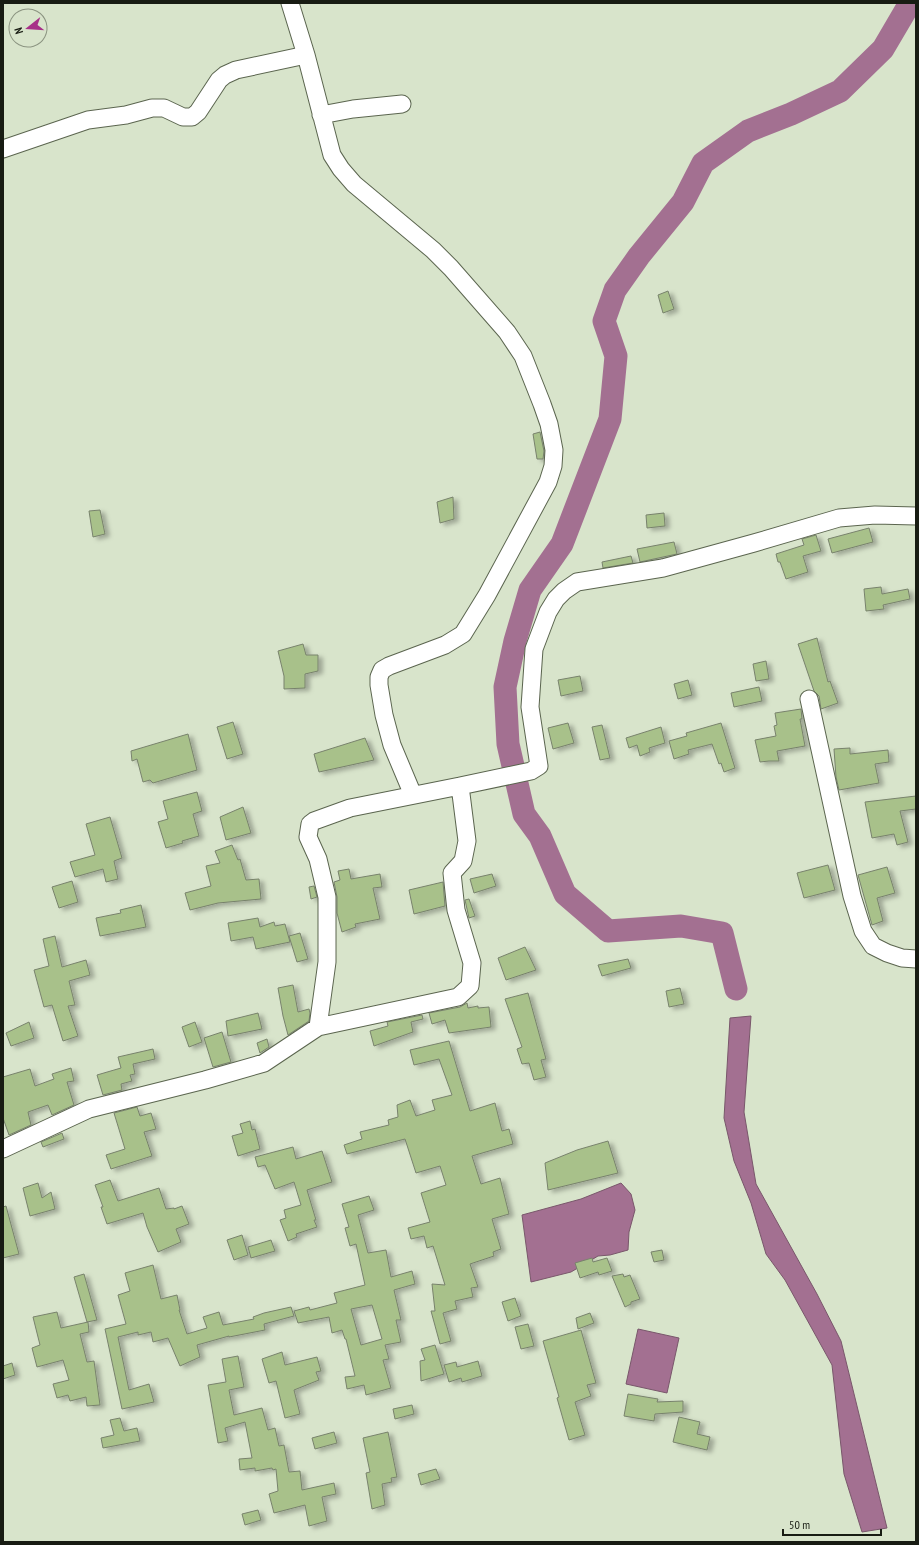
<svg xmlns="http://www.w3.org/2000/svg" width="919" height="1545" viewBox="0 0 919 1545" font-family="'PT Sans Narrow',sans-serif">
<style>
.water{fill:#a37091;stroke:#79576b}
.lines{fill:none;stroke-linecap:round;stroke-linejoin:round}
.river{stroke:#a37091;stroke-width:23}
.building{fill:#a8c18a;stroke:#78826c;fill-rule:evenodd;filter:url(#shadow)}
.minor-casing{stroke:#5b654f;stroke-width:19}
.minor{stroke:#fff;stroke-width:17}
</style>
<defs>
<filter id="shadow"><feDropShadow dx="4.5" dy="2.5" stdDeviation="2" flood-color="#0004"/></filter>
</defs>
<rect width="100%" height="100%" fill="#d8e4cb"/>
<!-- water -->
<path class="water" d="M751,1016l-7,96 12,72 61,110 24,47 46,187 -25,4 -18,-58 -12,-109 -47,-85 -19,-26 -15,-51 -17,-42 -10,-43 6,-100z
M621,1183l10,11 4,16 -6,22 -1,18 -18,5 -12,1 -27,16 -40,10 -9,-67 59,-16z
M638,1329l41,9 -12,55 -41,-9z"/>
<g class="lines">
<!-- river -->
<path class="river" d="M736,989l-14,-56 -41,-7 -73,5 -43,-37 -25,-58 -16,-22 -16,-70 -3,-57 10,-46 15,-51 32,-46 48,-125 6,-63 -12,-35 11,-31 24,-34 44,-54 20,-39 45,-32 43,-17 49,-23 43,-42 27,-46"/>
</g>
<!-- building -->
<path class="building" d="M668,291l6,18 -11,4 -5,-18z
M540,432l4,19 -1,8h-6l-4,-25z
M453,497l1,22 -14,4 -3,-21z
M100,510l5,24 -12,3 -4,-26z
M664,513l1,13 -18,2 -1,-13z
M869,528l4,14 -41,11 -4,-14z
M816,535l5,16 -18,5 5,16 -22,7 -6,-17h-2l-2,-8 28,-9 -2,-6z
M674,542l3,12 -37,8 -3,-13z
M631,556l2,7 -30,5 -1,-6z
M881,587l1,7 26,-5 2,10 -27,6 1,4 -18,2 -2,-22z
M817,638l11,44 2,-1 8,22 -17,6 -2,-13 -5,-5 -16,-47z
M303,644l3,11h12v16l-13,3v14l-21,1v-13l-6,-25z
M766,661l3,18 -13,2 -3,-17z
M580,676l3,15 -22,5 -3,-16z
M688,680l4,15 -14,4 -4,-15z
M759,687l3,14 -28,6 -3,-14z
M801,709l1,10h-2l5,27 -28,5 2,10h-10l-9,1 -5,-22 21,-4 -2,-10 3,-1 -2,-12z
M233,722l10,32 -16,5 -10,-32z
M568,723l6,20 -21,6 -5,-21z
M721,723l14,45 -11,4 -3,-9 -2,1 -7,-20 -24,6 1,4 -15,5 -5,-18 18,-5 -1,-3z
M602,725l8,33 -10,2 -8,-33z
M661,727l4,16 -16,5 1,4 -10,4 -3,-11 -8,3 -3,-10z
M188,734l9,36 -44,13 -3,-3 -7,2 -6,-23 -5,2 -1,-10z
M365,738l9,22 -55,12 -5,-18z
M850,748v6l38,-4 1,12 -14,2 4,19 -40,7 -3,-13 -2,-28z
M197,792l5,19 -9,3 6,22 -17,5 1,2 -17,5 -8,-26 10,-3 -5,-18z
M916,796v13l-16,2 8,31 -11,3 -3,-11 -22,4 -7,-36z
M243,807l8,26 -25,7 -6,-23z
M110,817l12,41 -8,3 4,18 -12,3 -3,-13 -28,8 -5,-15 25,-7 -9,-31z
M232,845l6,15 2,-1 6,21 13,-1 2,20 -43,4 -28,7 -5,-17 26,-7 -5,-20 14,-3 -5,-12z
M828,865l7,25 -31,8 -7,-25z
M887,867l8,26 -18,5 6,23 -11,4 -14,-50z
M349,869l2,10 29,-5 2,13 -9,1 7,31 -25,5 1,3 -14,5 -5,-19v-16l-3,-15 6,-2 -2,-9z
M492,874l4,12 -22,7 -4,-14z
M72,881l6,21 -19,6 -7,-21z
M443,882l2,24 -31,8 -5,-24z
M314,886l3,11 -6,2 -2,-12z
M469,899l6,17 -6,2 -4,-18z
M141,905l5,22 -46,9 -4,-18 25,-5 -1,-3z
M258,918l2,9 14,-5 1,4 10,-2 5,18 -34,7 -3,-12 -22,4 -3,-18z
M300,933l8,26 -11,3 -8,-26z
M55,936l7,31 24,-7 4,15 -21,6 6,24 -7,1 10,30 -15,5 -11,-36 -8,2 -10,-37 15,-4 -6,-27z
M525,947l11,23 -30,10 -8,-22z
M628,959l3,9 -29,8 -4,-11z
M293,985l5,27 11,-3 1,4 -1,8 -21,14 -5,-19 -5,-28z
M680,988l4,16 -15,3 -3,-16z
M528,993l18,66 -5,1 5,17 -12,3 -5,-17 -7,1 -5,-15 5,-2 -17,-48z
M467,1003l1,5 10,-2v2l11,-1 2,20 -42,6 -4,-13 -13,4 -3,-11 31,-6z
M258,1013l4,16 -34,7 -2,-15z
M422,1015l1,4 -12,3 2,10 -39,14 -4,-15 18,-5 -1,-4z
M29,1022l5,16 -23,8 -5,-13z
M195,1022l7,20 -13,5 -7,-20z
M222,1032l9,30 -18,5 -9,-29z
M267,1039l2,8 -9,6 -3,-10z
M449,1041l21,70 25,-8 7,28 7,-2 4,15 -41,12 9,28 19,-6 9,36 -17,5 9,30 -8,3 1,4 -24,8 8,23 -7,1 2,9 -18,4 2,8 -14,4 8,28 -11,3 -9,-33h4l-3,-27 13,1 -12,-39 -6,2 -3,-12 -13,3 -3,-11 22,-6 -9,-29 25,-8 -6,-19 -24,7 -11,-34 -58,15 -3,-9 18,-6 -2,-7 29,-7 -1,-5 10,-3 -1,-12 13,-5 6,16 19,-6 -3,-10 20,-5 -13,-36 -25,6 -4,-15z
M153,1049l2,10 -22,5 2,10 -5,1 2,6 -11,3 1,6 -19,5 -6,-20 24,-7 -3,-11z
M71,1068l3,13 -7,1 7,23 -22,10 -4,-10 -20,7 3,13 -22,10 -6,-17v-41l27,-8 5,17 19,-7 -2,-5z
M137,1107l3,9 11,-3 5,16 -12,3 8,24 -41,13 -5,-14 19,-6 -11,-36z
M250,1121l2,9 3,-1 5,20 -22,7 -6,-20 11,-3 -3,-9z
M62,1133l2,6 -21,8 -2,-5z
M608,1141l10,32 -70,17 -3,-27 32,-13z
M293,1147l3,12 26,-8 10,31 -25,8 9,30h-2l3,7 -21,7 1,3 -9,4 -8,-21 6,-2 -2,-8 17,-5 -7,-23 -19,7 -10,-24 -7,2 -3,-10z
M110,1180l8,21 41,-13 7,21 8,-1v1l8,-3 7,18 -13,5 5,13 -23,10 -11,-25 -4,-14 -36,11 -6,-17h2l-8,-22z
M38,1183l4,15 9,-6 4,17 -25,7 -7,-28z
M369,1196l5,14 -16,5 10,38 18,-3 5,27 21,-6 3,13 -21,6 7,30h-5l5,22 -16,3 4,14 -6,1 8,28 -25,7 -2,-10 -17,4 -2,-12 10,-1 -9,-37h-1l-3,-9 -10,3 -3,-16 -31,6 -4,-12 15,-4 1,3 27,-7 -3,-10 31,-8 -9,-41 -6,2 -5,-18 4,-1 -7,-23zM372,1305l10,34 -21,6 -10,-36z
M6,1206l13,48 -16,4v-51z
M242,1235l6,20 -14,5 -7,-20z
M271,1240l4,11 -24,7 -3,-11z
M662,1250l2,10 -10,2 -3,-10z
M592,1258l1,4 14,-4 5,13 -13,4 -1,-3 -18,6 -5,-15z
M153,1265l8,34 16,-4 3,15h-1l8,24 20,-6 -4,-11 16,-5 4,13 31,-6 -1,-2 11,-4 27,-6 3,9 -30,8 1,6 -36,7v-1l-32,9 3,12 -20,9 -12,-28 -15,4 -2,-10 -13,3v-3l-20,5 11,53 20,-6 5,18 -32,7 -17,-80 21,-5 -8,-29 12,-4 -5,-18z
M84,1274l13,46 -10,2 -13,-45z
M623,1274l1,3 6,-2 10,24 -9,3v2l-6,3 -13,-31z
M515,1298l6,18 -13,5 -6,-19z
M57,1312l4,16 27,-6 1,10 -9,2 7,28 7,-1 6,44 -13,1 -1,-9 -16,4 -2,-6 -11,3 -4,-14 16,-4 -6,-20 -26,7 -5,-19 8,-3 -7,-28z
M590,1313l4,10 -16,6 -2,-11z
M528,1324l6,22 -13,3 -6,-22z
M581,1330l15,53 -9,2 4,11 -16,6 10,33 -16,5 -12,-42 2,-1 -16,-56z
M435,1345l9,29 -23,7 -1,-20 5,-1 -4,-11z
M282,1352l3,13 32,-8 4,14 -5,1 3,8 -25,10 6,24 -15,4 -9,-37 -7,2 -7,-24z
M238,1356l6,31 -15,3 5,25 28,-7 6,22 7,-2 4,18 5,-1 5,27 11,-1 2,19 32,-7 2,11 -14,3 5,24 -18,5 -4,-21 -31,8 -5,-19 9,-3 -2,-22 -3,1 -1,-2 -17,3v-3l-15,2 -1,-11 13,-1 -7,-36 -20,6 3,13 -10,2 -10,-58 18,-3 -4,-23z
M478,1361l4,15 -20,6 -1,-4 -12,4 -5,-17 12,-3 1,5z
M12,1363l3,12 -12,4v-13z
M628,1394l30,5 -1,3 26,-1v11l-28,2 -1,7 -30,-5z
M412,1405l2,9 -19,5 -2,-10z
M679,1417l21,5 -3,12 13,3 -3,13 -34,-8z
M120,1418l4,13 13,-3 3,13 -37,7 -2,-10 13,-3 -4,-15z
M334,1432l3,11 -22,6 -3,-11z
M388,1432l9,45 -6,1 1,4 -10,2 3,21 -13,4 -6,-36 4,-1 -7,-34z
M436,1469l4,10 -19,6 -3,-11z
M258,1510l3,10 -16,5 -3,-11z"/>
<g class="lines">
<defs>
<path id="minor" d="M290,3l16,52 26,100 9,14 13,15 79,66 18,18 56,64 16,24 19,48 7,20 5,26 -1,16 -5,16 -61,113 -24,39 -18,11 -56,21 -7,4 -3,7v8l5,30 8,30 21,50
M321,115l32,-6 49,-5
M3,149l85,-29 38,-5 26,-7h12l19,9h9l6,-5 21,-32 6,-5 11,-5 70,-15
M809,699l43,197 11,35 10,15 14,7 15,5 14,1
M318,1027l9,-65v-65l-9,-38 -10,-22 2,-13 4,-3 36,-13 110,-22
M3,1149l86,-40 116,-29 59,-17 54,-36 140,-30 12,-11 2,-23 -16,-53 -4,-37 11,-12 4,-20 -7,-55 71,-15 8,-5 -9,-59 4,-58 14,-37 8,-13 8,-8 13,-9 86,-14 91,-25 85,-25 36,-3 41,1"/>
</defs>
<!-- minor casing -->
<use href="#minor" class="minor-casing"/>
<!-- minor -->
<use href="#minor" class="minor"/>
</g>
<!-- border -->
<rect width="919" height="1545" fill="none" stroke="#181c13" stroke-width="8"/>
<!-- north arrow -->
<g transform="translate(28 28) rotate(253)"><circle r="19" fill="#d8e4cb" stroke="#8b9481"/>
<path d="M0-3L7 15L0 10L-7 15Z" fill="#a73088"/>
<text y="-6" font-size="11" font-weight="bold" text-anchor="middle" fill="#181c13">N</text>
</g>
<!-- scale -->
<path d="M783 1529v6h98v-6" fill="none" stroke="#181c13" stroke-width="2"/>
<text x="789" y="1529" font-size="12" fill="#181c13" stroke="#d8e4cb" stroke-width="3" paint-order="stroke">50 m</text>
</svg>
